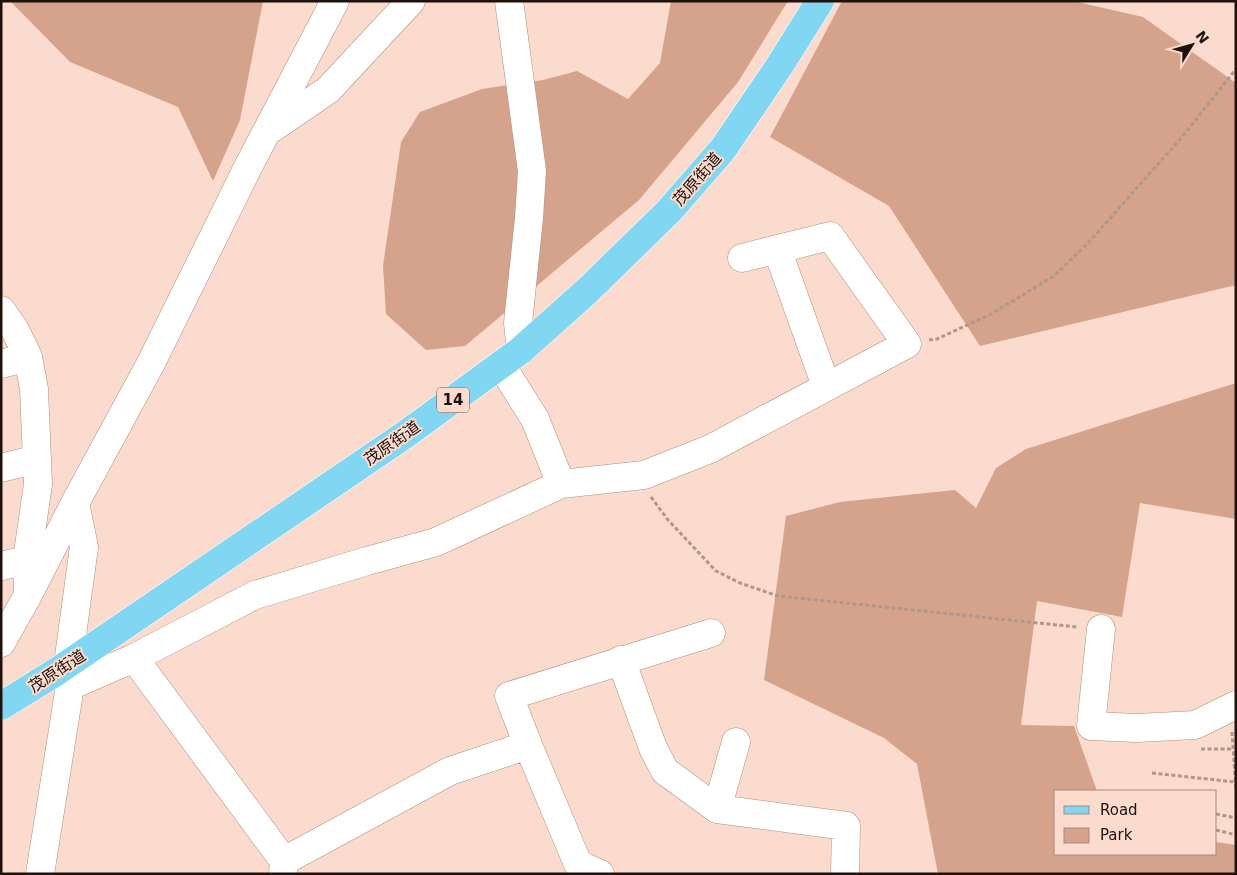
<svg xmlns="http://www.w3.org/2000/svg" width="1237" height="875" viewBox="0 0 1237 875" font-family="'DejaVu Sans','Noto Sans JP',sans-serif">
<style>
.green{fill:#d5a38c}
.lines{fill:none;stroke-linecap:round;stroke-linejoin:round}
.minor-casing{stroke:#b28e7d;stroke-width:29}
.major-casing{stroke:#fff;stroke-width:29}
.path{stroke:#b0968b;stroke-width:3;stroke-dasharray:4 2.5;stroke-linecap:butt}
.minor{stroke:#fff;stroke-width:28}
.major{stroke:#81d6f2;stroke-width:28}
.labels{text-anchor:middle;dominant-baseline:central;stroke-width:4;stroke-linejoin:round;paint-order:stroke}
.shield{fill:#fbdbcd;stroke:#614e46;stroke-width:1}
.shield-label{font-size:15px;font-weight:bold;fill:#1f120c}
.street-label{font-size:16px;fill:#1f120c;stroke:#fbdbcd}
</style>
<rect width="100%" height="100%" fill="#fbdbcd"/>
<!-- green -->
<path class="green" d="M10,1h253l-23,119 -27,61 -35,-74 -108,-45z
M671,1h117l-50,81 -99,118 -174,146 -39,4 -40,-36 -3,-48 18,-124 19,-30 62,-23 61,-9 34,-9 51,28 32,-36z
M842,1h231l70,16 93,66v202l-256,61 -91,-140 -119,-69z
M1236,383v136l-96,-16 -18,114 -85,-16 -16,124 53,1 23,65h-41v63h160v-12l20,3v29h-298l-21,-110 -33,-26 -120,-58 22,-164 54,-14 115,-12 21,18 20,-40 30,-19z"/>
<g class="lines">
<defs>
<path id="minor" d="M509,1l23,170 -3,47 -11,105 3,27
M271,129l57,-39 83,-89
M777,249l49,137
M1,310l14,20 13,27 6,32 4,95 -11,76 1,30
M1,364l27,-7
M501,365l34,54 26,65
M1,468l36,-9
M1,566l26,-6
M1101,629l-10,97 46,2 58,-3 41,-20
M1,643l27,-48 47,-92 76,-140 97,-196 87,-166
M134,658l121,-63 112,-34 69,-19 125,-58 83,-9 66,-26 197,-105 -77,-108 -88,22
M621,660l32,88 12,23 52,38 129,17 -1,48
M68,664l16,-117 -9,-44
M56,672l14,14 64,-28 150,203 -1,13
M717,809l19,-67
M284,861l166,-90 78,-26
M40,874l30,-188
M600,874l-22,-10 -50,-119 -19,-49 202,-63"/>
<path id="major" d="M1,706l55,-34 350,-238 115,-84 66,-59 82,-80 54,-62 57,-84 40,-64"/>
</defs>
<!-- minor casing -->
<use href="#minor" class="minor-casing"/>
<!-- major casing -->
<use href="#major" class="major-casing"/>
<!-- path -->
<path class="path" d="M929,340l8,-1 54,-25 63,-38 36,-35 92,-104 54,-68
M651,497l17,23 48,51 24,12 38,13 299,31
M1232,732l4,58
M1201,749h32
M1152,773l83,9
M1216,814l20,4
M1216,830l20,5"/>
<!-- minor -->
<use href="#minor" class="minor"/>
<!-- major -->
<use href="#major" class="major"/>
</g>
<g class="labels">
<!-- shield labels -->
<rect class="shield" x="437" y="387.5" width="32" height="25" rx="4"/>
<g class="shield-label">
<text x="453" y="400">14</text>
</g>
<!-- street labels -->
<g class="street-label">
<text transform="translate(697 179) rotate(-49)">茂原街道</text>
<text transform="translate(392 443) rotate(-35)">茂原街道</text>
<text transform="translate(57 671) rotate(-33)">茂原街道</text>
</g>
</g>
<!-- border -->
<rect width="1237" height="875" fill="none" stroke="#1f120c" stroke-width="5"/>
<!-- legend -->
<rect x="1054" y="790" width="162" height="65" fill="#fbdbcd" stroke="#a38b80"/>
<rect x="1064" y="806" width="25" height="8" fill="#81d6f2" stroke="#a38b80"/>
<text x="1100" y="815" font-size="15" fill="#1f120c">Road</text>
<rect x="1064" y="828" width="25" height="15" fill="#d5a38c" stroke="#a38b80"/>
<text x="1100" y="840" font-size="15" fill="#1f120c">Park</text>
<!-- north arrow -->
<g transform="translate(1192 45) rotate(53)" stroke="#fbdbcd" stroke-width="4" paint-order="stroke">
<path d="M0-4L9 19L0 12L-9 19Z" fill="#1f120c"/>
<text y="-8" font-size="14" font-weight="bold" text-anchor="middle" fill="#1f120c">N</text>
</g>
</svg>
